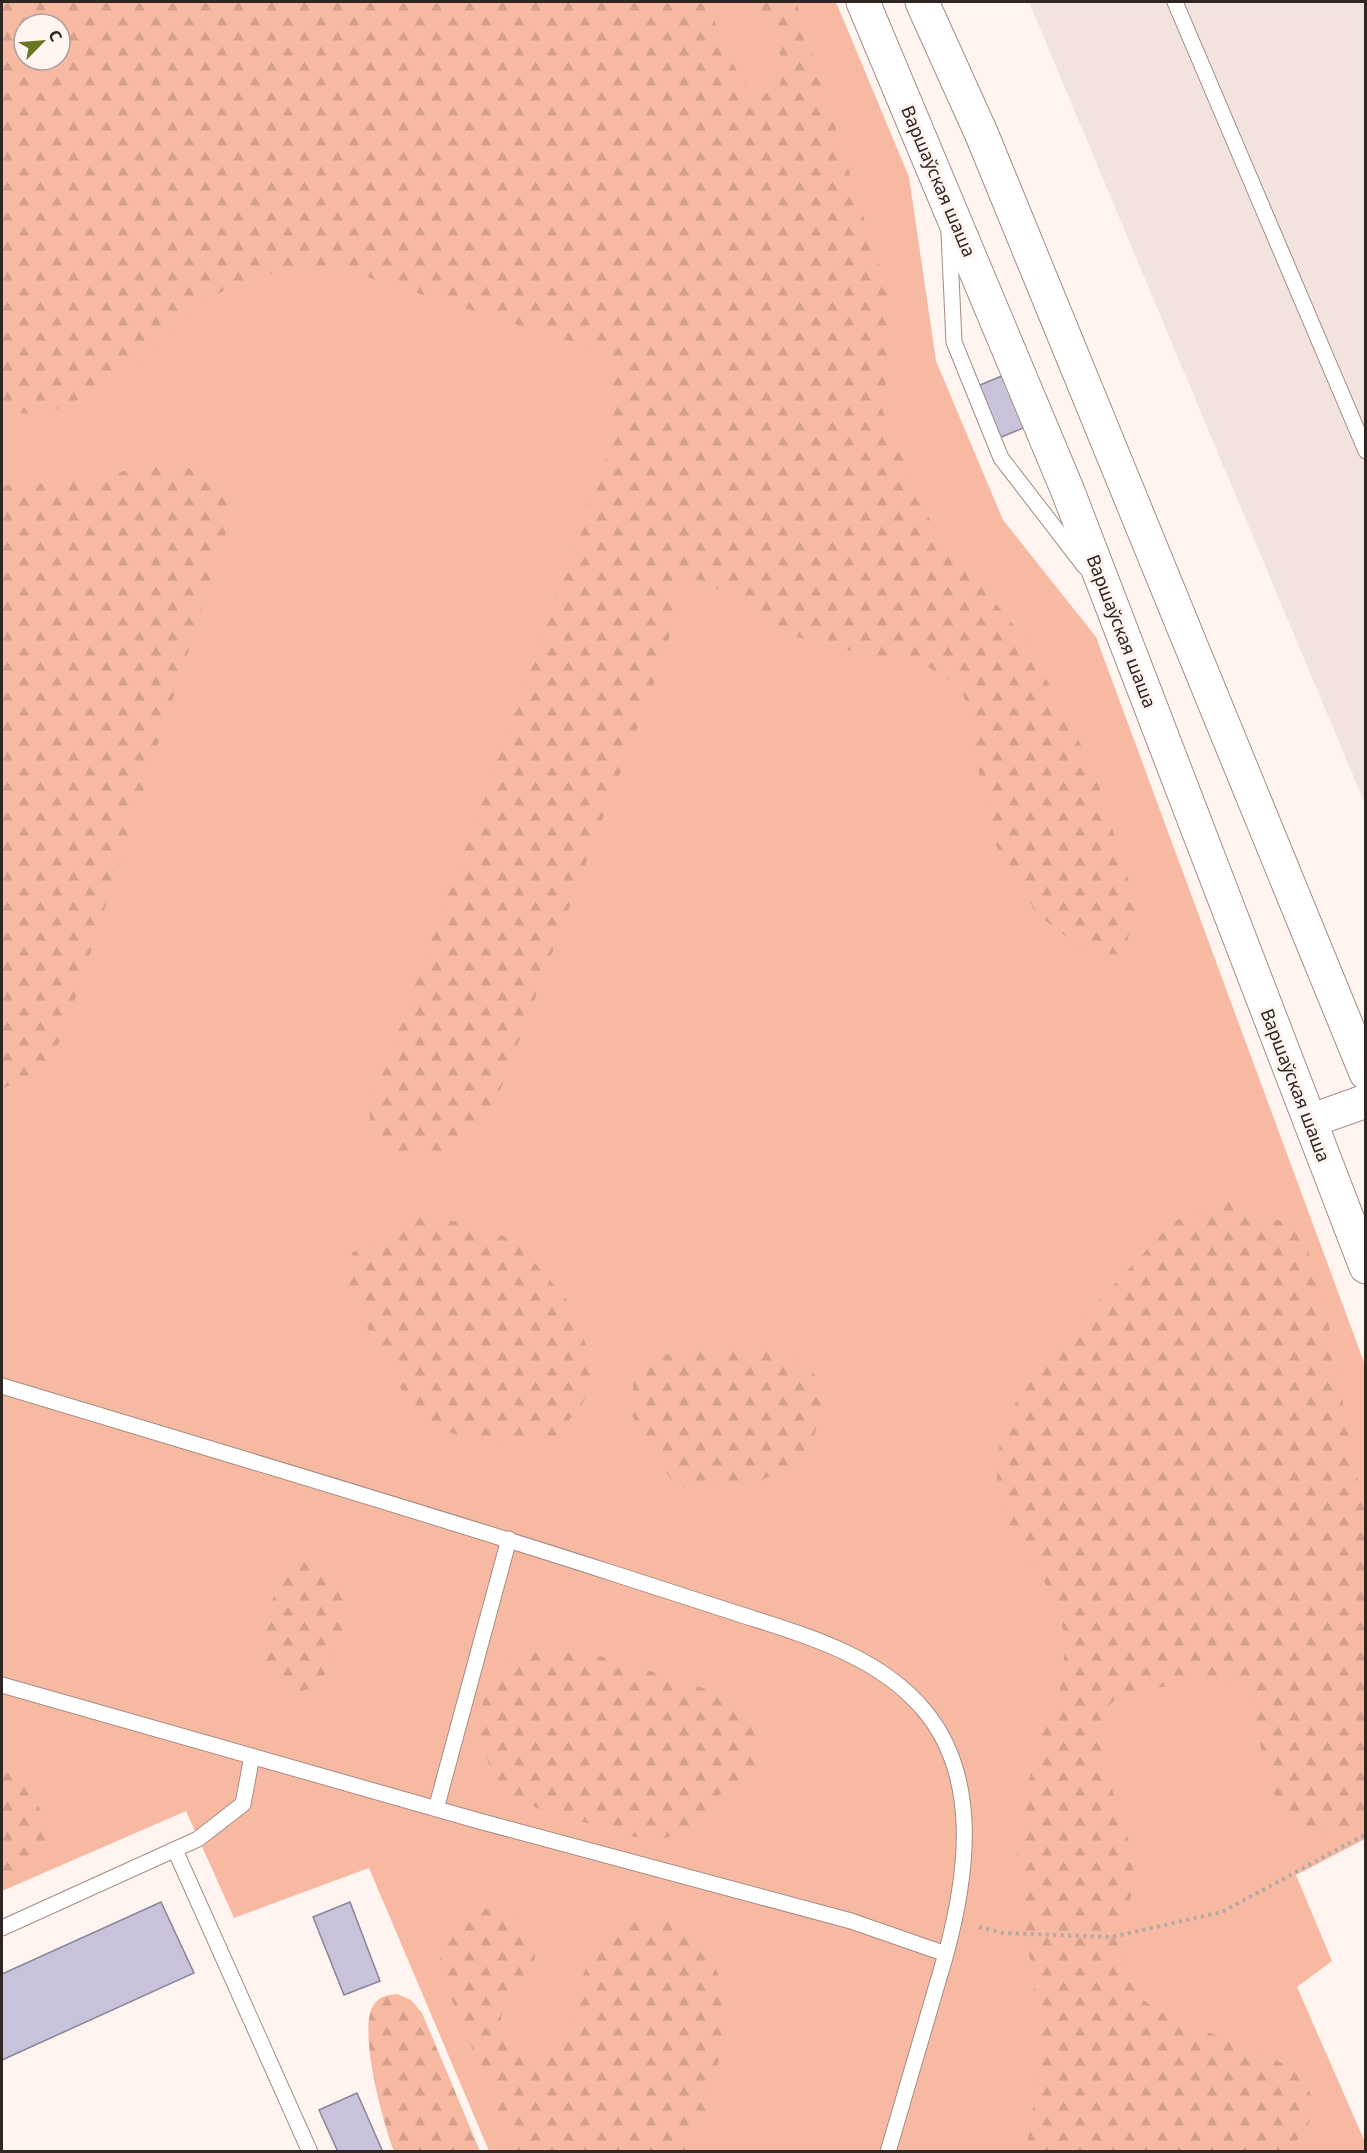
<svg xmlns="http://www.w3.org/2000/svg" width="1367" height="2153" viewBox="0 0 1367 2153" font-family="'Noto Sans',sans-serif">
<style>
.built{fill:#f2e3de}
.green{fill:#f7b9a2;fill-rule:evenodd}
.forest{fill:url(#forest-firs);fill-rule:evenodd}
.building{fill:#c8c3db;stroke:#89849a;stroke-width:1.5}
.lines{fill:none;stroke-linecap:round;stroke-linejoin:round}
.service-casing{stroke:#a58d84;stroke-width:17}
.trunk-casing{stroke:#a58d84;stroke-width:35}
.path{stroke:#b3a8a5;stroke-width:4;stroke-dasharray:3 4.5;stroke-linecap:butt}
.service{stroke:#fff;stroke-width:15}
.trunk{stroke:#fff;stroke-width:33}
.labels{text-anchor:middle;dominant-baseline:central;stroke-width:6;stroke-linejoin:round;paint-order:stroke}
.street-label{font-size:18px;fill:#2f2522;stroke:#fff4f0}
</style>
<defs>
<pattern id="forest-firs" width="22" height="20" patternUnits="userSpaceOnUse" patternTransform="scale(1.5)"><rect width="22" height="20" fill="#f7b9a2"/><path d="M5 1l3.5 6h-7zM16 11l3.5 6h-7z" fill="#d49f8b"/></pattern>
</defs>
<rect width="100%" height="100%" fill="#fff4f0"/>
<!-- built -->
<path class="built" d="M1029,2h336v802z"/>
<!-- green -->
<path class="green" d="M2,2h834l73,175 27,184 67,159 93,117 269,728v474l-69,36 36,86 -35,26 68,155v9h-876l-120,-283 -135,50 -48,-107 -184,80zM24,24h36v36h-36z"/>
<!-- forest -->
<path class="forest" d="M2,2h705c9,20 29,82 49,91 8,3 16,-1 23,-5 9,-32 -8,-57 -21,-86h38l99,315 -13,92 51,118 92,112 68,129 43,136 -12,50 -34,1 -53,-41 -45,-75 -30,-153 -40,-22 -71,-13 -70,-18 -72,-50 -28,-8 -14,74 -169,447c-11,16 -23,36 -39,47 -10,6 -24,10 -35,12 -41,7 -59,-9 -53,-51l240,-660 -5,-91 -255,-81 -43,-3 -41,5 -40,14 -28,19 -66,60 -38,25 -35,16 -31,6 -27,-3zM24,24h36v36h-36z
M144,466h41l28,16 15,22 -3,34 -161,496c-18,32 -30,40 -62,55v-603c26,-5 52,0 79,-5 21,-3 42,-10 63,-15z
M1226,1198l75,32 17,52 17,69 11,72 19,92v303c-91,52 -96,-44 -112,-105 -2,-9 -7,-17 -11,-26 -7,-2 -15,-7 -22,-8 -11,-2 -49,7 -63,9 -15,3 -39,5 -49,19 -22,29 13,102 21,135 3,12 4,25 5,36 1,12 -6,25 -9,36 -5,19 -1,52 7,71 26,54 182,55 180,122 -1,20 -12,32 -27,44h-259l9,-54 2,-66 -4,-55 -11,-62 -5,-68 9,-54 14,-55 20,-46 6,-48 -8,-35 -18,-35 -25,-29 -19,-52 5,-66 42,-66 130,-138z
M420,1218l42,4 53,18 53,61 28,68 -14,36 -28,33 -73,5 -53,-18 -29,-39 -54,-100 7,-33z
M779,1348l40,30 4,25 -14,52 -58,31 -72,2 -30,-36 -18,-40 3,-35 26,-22 56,-5z
M303,1563c9,1 19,2 26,8 29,23 12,87 -10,110 -21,21 -49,10 -55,-18 -4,-19 9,-83 26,-95 4,-3 9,-4 13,-5z
M558,1648c40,5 72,17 110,29 23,7 47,13 67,27 13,8 25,25 24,41 0,11 -1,22 -9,29 -7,8 -18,12 -27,18 -19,13 -27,37 -50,44 -26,8 -50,-2 -75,-10 -32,-9 -76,-16 -98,-44 -9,-12 -20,-35 -21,-50 -1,-22 11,-61 31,-73 15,-8 32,-9 48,-11z
M2,1755c18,19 55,66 41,95 -8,15 -27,23 -41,30z
M492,1907c16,4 27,9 36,24 25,42 -26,58 -27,89 0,9 4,18 9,25 3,6 12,12 18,13 7,0 16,-3 22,-7 35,-21 23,-70 44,-101 6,-9 19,-18 28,-23 19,-10 42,-11 60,2 18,12 32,28 37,49 9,33 -1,107 -14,139 -5,13 -13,24 -22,34h-168l-68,-163 -7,-30 4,-20 11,-14 15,-11z
M397,1994l14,6 11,13 58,138h-86c-11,-27 -36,-120 -21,-145 6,-10 14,-11 24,-12z"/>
<!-- building -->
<path class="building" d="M1023,367l22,52 -58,24 -21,-52z
M161,1902l33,71 -192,87v-86z
M350,1902l30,79 -36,14 -31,-78z
M357,2093l26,59h-45l-19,-42z"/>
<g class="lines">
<defs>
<path id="service" d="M1175,2l191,449
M949,233l5,109 47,116 84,109
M2,1386c202,61 405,121 607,186 43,14 86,28 130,42 65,21 139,41 185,96 57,68 43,166 22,244l-58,198
M2,1685l477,136 372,100 95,33
M436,1809l73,-270
M175,1850l135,302
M2,1928l196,-89 45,-35 9,-48"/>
<path id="trunk" d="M863,2l204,487 299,778
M922,2l60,133 384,938
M1310,1121l56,-20"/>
</defs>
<!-- service casing -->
<use href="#service" class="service-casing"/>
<!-- trunk casing -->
<use href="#trunk" class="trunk-casing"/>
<!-- path -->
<path class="path" d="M979,1927l24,6 109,4 110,-25 144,-78"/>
<!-- service -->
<use href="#service" class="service"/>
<!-- trunk -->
<use href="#trunk" class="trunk"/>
</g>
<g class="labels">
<!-- street labels -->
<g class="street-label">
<text transform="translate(939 181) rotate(67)">Варшаўская шаша</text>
<text transform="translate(1122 631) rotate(69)">Варшаўская шаша</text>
<text transform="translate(1296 1085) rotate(69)">Варшаўская шаша</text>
</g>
</g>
<!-- border -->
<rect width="1367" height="2153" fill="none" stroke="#2f2522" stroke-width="6"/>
<!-- north arrow -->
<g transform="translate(42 42) rotate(65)"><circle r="28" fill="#fff4f0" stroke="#aca19e" stroke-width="1.5"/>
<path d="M0-4.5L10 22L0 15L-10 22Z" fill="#697520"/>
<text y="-9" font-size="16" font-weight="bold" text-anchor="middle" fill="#2f2522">С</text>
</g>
</svg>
